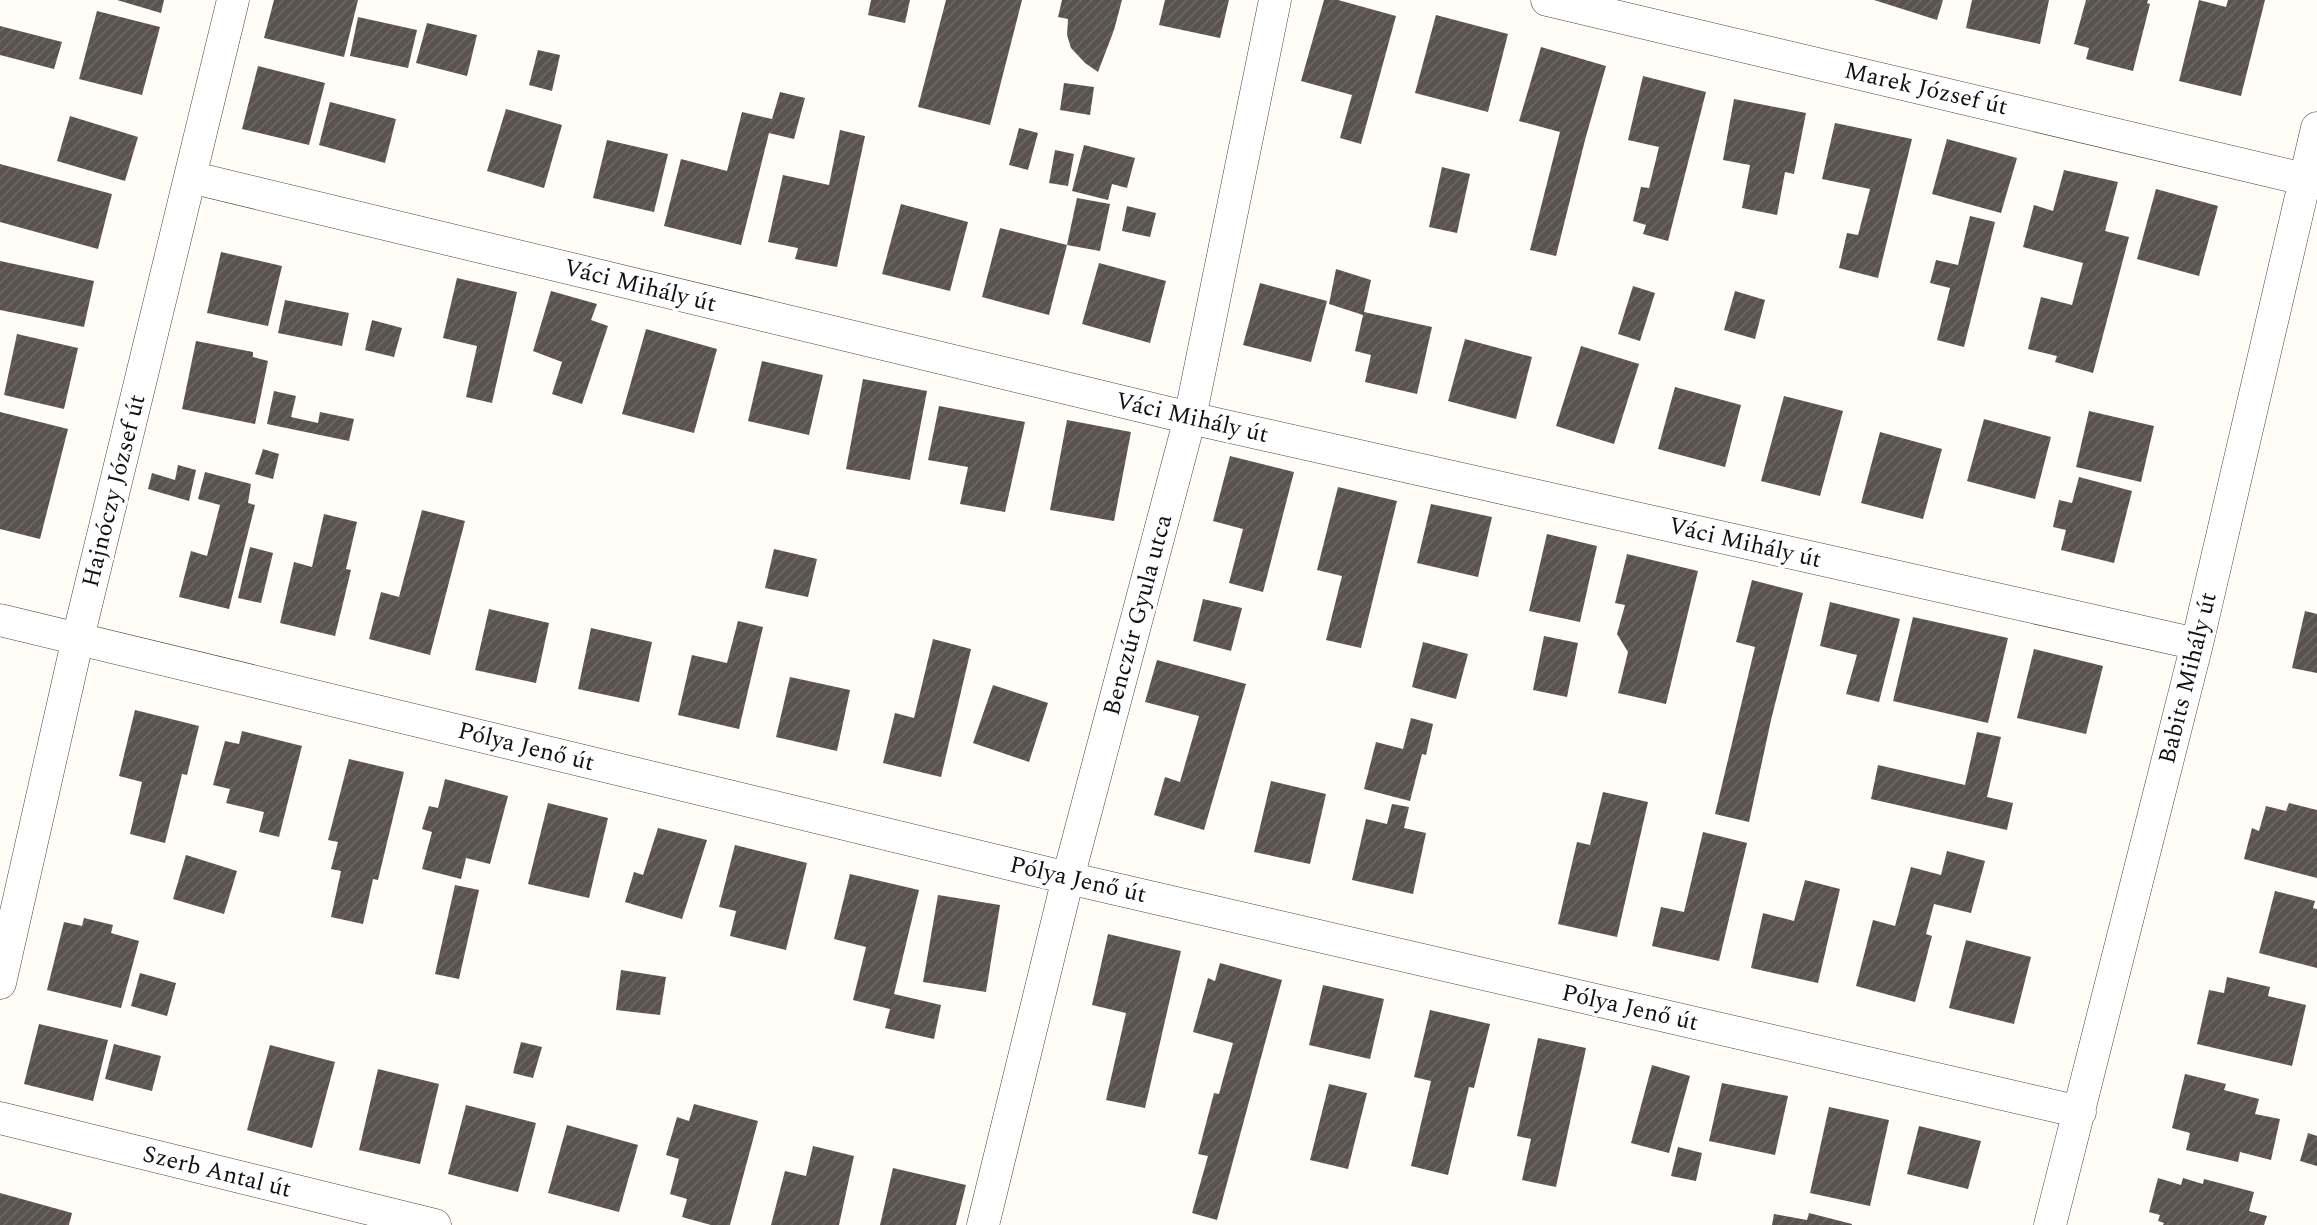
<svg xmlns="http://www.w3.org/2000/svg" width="2317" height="1225" viewBox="0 0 2317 1225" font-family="Spectral,serif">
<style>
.building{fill:url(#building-hatch)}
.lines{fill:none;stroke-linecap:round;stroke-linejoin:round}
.street-casing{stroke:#444;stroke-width:33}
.street{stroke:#fff;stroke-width:32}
.labels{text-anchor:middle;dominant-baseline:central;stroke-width:7;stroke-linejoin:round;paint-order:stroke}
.street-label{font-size:24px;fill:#111;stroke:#fff}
</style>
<defs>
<pattern id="building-hatch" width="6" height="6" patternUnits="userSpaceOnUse" patternTransform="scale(1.75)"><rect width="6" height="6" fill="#5a524d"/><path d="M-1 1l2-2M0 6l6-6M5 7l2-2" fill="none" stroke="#6d6662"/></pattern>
</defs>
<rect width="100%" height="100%" fill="#fffdf5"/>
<!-- building -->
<path class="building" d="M117,0h47l-3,13z
M274,0h84l-14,57 -80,-19z
M871,0h39l-5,23 -37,-8z
M946,0h76l-32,125 -72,-18z
M1062,0h60l-8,30 -16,42 -13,-9 -14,-15 -4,-13 1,-16 -10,-2z
M1165,0h64l-9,38 -61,-13z
M1324,0h14l58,16 -35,128 -21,-6 12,-43 -51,-14z
M1874,0h69l-6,20z
M1972,0h77l-9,44 -74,-16z
M2086,0h62l-1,3 3,1 -17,67 -47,-12 3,-11 -15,-4z
M2199,0l27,7 2,-7h37l-24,96 -62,-15z
M97,11l63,16 -18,68 -63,-16z
M1436,15l72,19 -20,78 -73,-19z
M358,17l59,13 -9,38 -58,-12z
M427,23l50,12 -10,41 -51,-13z
M0,26l62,16 -8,27 -54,-14z
M1541,47l65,19 -21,74 -29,116 -26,-6 30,-118 -41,-11z
M538,50l22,5 -8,36 -23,-6z
M258,66l67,17 -16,62 -67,-16z
M1643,76l63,16 -38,149 -25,-7 3,-9 -13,-4 8,-34 8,1 10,-41 -31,-7z
M1064,83l30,4 -4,28 -30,-5z
M780,92l25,6 -11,41 -25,-6 -28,112 -77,-19 17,-67 46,12 15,-59 30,7z
M1734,99l72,14 -12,61 -9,-2 -8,43 -35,-7 8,-43 -27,-5z
M330,102l66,17 -11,44 -66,-18z
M506,109l56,16 -18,63 -57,-17z
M70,116l68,21 -13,44 -68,-20z
M1835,123l77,16 -34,139 -39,-10 8,-35 11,2 12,-46 -48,-10z
M1019,128l19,5 -10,37 -19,-5z
M840,130l25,6 -28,131 -42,-8 3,-11 -30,-6 15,-67 46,10z
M1947,139l70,19 -16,55 -69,-19z
M607,140l61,14 -14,58 -61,-14z
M1084,145l51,13 -8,30 -15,-4 -4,16 -36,-9z
M1055,150l19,4 -6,32 -19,-3z
M0,164l112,30 -14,55 -98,-27z
M1442,167l28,7 -13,59 -28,-6z
M2064,170l54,12 -13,49 24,6 -36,136 -38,-11 2,-6 -29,-7 13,-52 31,8 11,-42 -60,-16 11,-42 19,6z
M2156,189l62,17 -19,70 -62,-17z
M1077,198l33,6 -10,47 -33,-6z
M901,204l67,18 -18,69 -68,-17z
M1127,206l29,7 -6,24 -28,-6z
M1970,216l25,6 -31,125 -27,-7 13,-52 -20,-5 6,-23 22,5z
M1000,228l67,17 -18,70 -67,-18z
M221,252l61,14 -14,60 -61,-13z
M0,261l94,20 -10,46 -84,-17z
M1099,263l67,18 -16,62 -68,-19z
M1336,269l35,11 -7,32 68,15 -15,67 -52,-12 6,-27 -16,-4 8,-36 -34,-11z
M457,278l60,14 -25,111 -26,-6 11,-51 -34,-8z
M1260,283l67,18 -16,61 -68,-17z
M1633,286l22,7 -15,48 -22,-7z
M551,291l46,13 -6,16 17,6 -26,78 -30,-10 10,-32 -29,-11z
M1735,291l30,9 -10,39 -31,-9z
M285,300l64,13 -7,33 -64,-13z
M372,320l30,8 -8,29 -29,-7z
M646,329l71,20 -23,84 -72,-19z
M17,334l61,14 -14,61 -60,-14z
M1465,339l67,18 -16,62 -68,-18z
M196,341l57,11v5l15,4 -13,63 -73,-15z
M1581,346l58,18 -25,80 -58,-18z
M762,361l61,14 -14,60 -61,-14z
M863,379l64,12 -17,89 -64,-11z
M1675,387l66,18 -16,62 -67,-18z
M274,391l22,5 -5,21 27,6 2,-11 34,7 -5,22 -82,-17z
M1784,396l59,15 -23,85 -59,-15z
M939,406l86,16 -20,90 -45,-8 8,-37 -40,-7z
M2089,411l65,15 -13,56 -65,-15z
M0,412l68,17 -28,110 -40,-10z
M1984,419l67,18 -16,62 -68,-18z
M1067,420l64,12 -17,89 -64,-11z
M1880,432l62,17 -19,70 -62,-16z
M263,449l16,5 -6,25 -18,-5z
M1230,456l64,16 -31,120 -34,-9 14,-54 -30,-8z
M178,465l18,5 -7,31 -41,-12 4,-16 23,7z
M205,472l46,12 -3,19 7,2 -26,104 -50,-12 12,-46 16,5 13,-51 -22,-6z
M2079,477l53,14 -18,72 -53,-13 5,-20 -13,-3 6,-27 13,3z
M1338,487l59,14 -36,147 -35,-8 16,-64 -25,-6z
M1431,504l61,13 -14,60 -61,-14z
M422,510l43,11 -35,134 -61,-16 12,-47 18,5z
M324,514l33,8 -11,47 5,1 -16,66 -55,-13 14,-61 18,5z
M1547,534l50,12 -17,76 -51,-11z
M250,547l23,6 -12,50 -23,-5z
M774,549l43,10 -9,38 -43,-9z
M1627,554l71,17 -32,133 -48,-11 10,-41 -11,-18 8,-29 -10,-2z
M1752,580l51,13 -32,127 -22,102 -34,-8 40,-167 -19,-5z
M1203,599l39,9 -11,43 -38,-10z
M1830,602l70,17 -21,83 -33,-8 11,-39 -37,-9z
M489,609l60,14 -13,60 -61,-13z
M2305,611l12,3v59l-25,-5z
M1913,617l95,21 -20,85 -95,-22z
M738,621l25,6 -24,102 -61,-14 14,-60 35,8z
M591,628l61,14 -13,60 -61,-13z
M1544,636l34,7 -11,54 -34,-7z
M933,639l38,10 -30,128 -58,-14 12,-50 19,5z
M1423,642l45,12 -12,45 -44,-12z
M2034,649l69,17 -17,68 -69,-16z
M1157,660l89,24 -42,146 -50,-15 11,-38 15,5 19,-66 -54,-14z
M790,677l60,13 -13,61 -61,-14z
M993,685l55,18 -19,59 -56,-19z
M135,710l64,16 -12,49 -5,-1 -17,69 -35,-9 12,-52 -23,-6z
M1411,718l22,6 -7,31 -4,-1 -12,47 -46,-12 12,-47 27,7z
M242,731l60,15 -23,91 -20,-5 5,-20 -38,-9 4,-14 -17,-4 12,-44 14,3z
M1977,732l24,5 -14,60 26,6 -6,27 -136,-31 7,-34 87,20z
M349,759l55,13 -26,108 -5,-1 -10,45 -32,-7 10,-46 -10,-2 7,-27 -10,-2z
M445,779l63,17 -18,68 -24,-6 -5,21 -39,-10 10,-37 -10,-3 7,-23 9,2z
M1271,781l55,13 -16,70 -56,-12z
M1603,792l45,10 -31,135 -59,-13 19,-82 13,3z
M548,803l60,15 -19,80 -61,-14z
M2289,803l28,7v68l-73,-19 8,-31 7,3 7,-25 20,5z
M1392,804l17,3 -5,21 22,5 -13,61 -61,-14 14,-61 21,5z
M658,828l49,12 -25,79 -57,-17 9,-30 9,3z
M1703,832l44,11 -28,118 -67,-15 9,-39 23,5z
M735,845l72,18 -21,87 -56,-14 6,-25 -17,-4z
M1947,851l38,10 -14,52 -37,-9 -8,30 6,2 -17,66 -59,-16 17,-66 22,6 16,-59 30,8z
M186,855l51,16 -13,43 -51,-15z
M850,874l69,16 -25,104 47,11 -7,34 -49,-11 5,-19 -37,-9 13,-53 -32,-8z
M1805,880l35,9 -22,94 -67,-15 12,-55 31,8z
M455,885l24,5 -20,89 -24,-5z
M2275,891l40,10 -2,7 4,1v59l-58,-15z
M938,895l62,10 -14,87 -63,-10z
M84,918l29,7 -2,8 28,8 -18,67 -74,-18 17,-68 18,4z
M1108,934l73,17 -36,157 -39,-8 20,-87 -34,-8z
M1966,940l65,17 -17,67 -65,-16z
M1220,963l62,17 -65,240 -25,-7 16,-57 -10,-2 16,-61 5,1 14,-51 -40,-11 15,-54 7,3z
M621,970l45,7 -6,38 -44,-5z
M140,973l36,10 -9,33 -36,-10z
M2227,977l43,10 -2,9 38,9 -14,61 -95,-22 12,-54 15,3z
M1323,985l61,14 -14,60 -61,-14z
M1430,1010l60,14 -16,64 -5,-1 -21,88 -37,-9 20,-85 -17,-4z
M39,1024l69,16 -15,61 -69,-17z
M1538,1038l48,10 -30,139 -34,-7 9,-41 -14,-3z
M521,1042l21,5 -9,31 -20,-5z
M114,1044l47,12 -9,35 -47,-12z
M270,1045l65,17 -23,86 -65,-18z
M1652,1065l38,11 -21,77 -38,-10z
M378,1069l61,15 -19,80 -61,-14z
M2185,1074l41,10 -2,6 35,9 -4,15 25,5 -9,41 -31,-8 -2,10 -52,-12 4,-17 -18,-5z
M1722,1083l66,13 -13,59 -66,-14z
M1329,1084l38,9 -19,76 -38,-9z
M694,1104l64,17 -28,104h-19l-29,-8 5,-18 -17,-5 9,-35 -13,-4 11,-38 12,4z
M466,1105l70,18 -18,69 -70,-18z
M1829,1107l60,13 -19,86 -60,-13z
M567,1125l71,20 -19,67 -71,-19z
M1919,1126l62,15 -13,48 -61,-15z
M2308,1133l9,3v30l-17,-5z
M813,1146l41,10 -15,69h-68l14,-54 21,5z
M1678,1147l24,6 -6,28 -25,-5z
M893,1168l73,17 -10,40h-76z
M2158,1178l23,7 2,-7 20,6 1,-5 50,13 -5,19 18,5 -3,9h-101l1,-2 -6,-2 2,-6 -11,-3z
M0,1193l72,20 -3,12h-69z
M1809,1213l43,11v1h-80l2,-11 33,6z"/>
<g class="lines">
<defs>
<path id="street" d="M1547,0l757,179
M190,177l1000,241 1007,226
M0,620l1068,258 1012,234
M0,983l78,-345 155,-638
M0,1118l435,107
M983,1225l85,-347 122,-460 85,-418
M2050,1225l147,-581 120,-516"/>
</defs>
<!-- street casing -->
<use href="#street" class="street-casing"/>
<!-- street -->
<use href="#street" class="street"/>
</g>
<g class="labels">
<!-- street labels -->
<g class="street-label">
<text transform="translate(1926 89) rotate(13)">Marek József út</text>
<text transform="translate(640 286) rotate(14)">Váci Mihály út</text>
<text transform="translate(1192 418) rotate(13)">Váci Mihály út</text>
<text transform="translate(114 491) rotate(-76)">Hajnóczy József út</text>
<text transform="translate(1745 543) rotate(13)">Váci Mihály út</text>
<text transform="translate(1138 615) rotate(-75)">Benczúr Gyula utca</text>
<text transform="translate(2188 678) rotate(-76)">Babits Mihály út</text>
<text transform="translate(526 747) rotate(14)">Pólya Jenő út</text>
<text transform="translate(1078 880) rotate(13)">Pólya Jenő út</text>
<text transform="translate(1630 1008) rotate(13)">Pólya Jenő út</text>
<text transform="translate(217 1172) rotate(14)">Szerb Antal út</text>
</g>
</g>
</svg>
